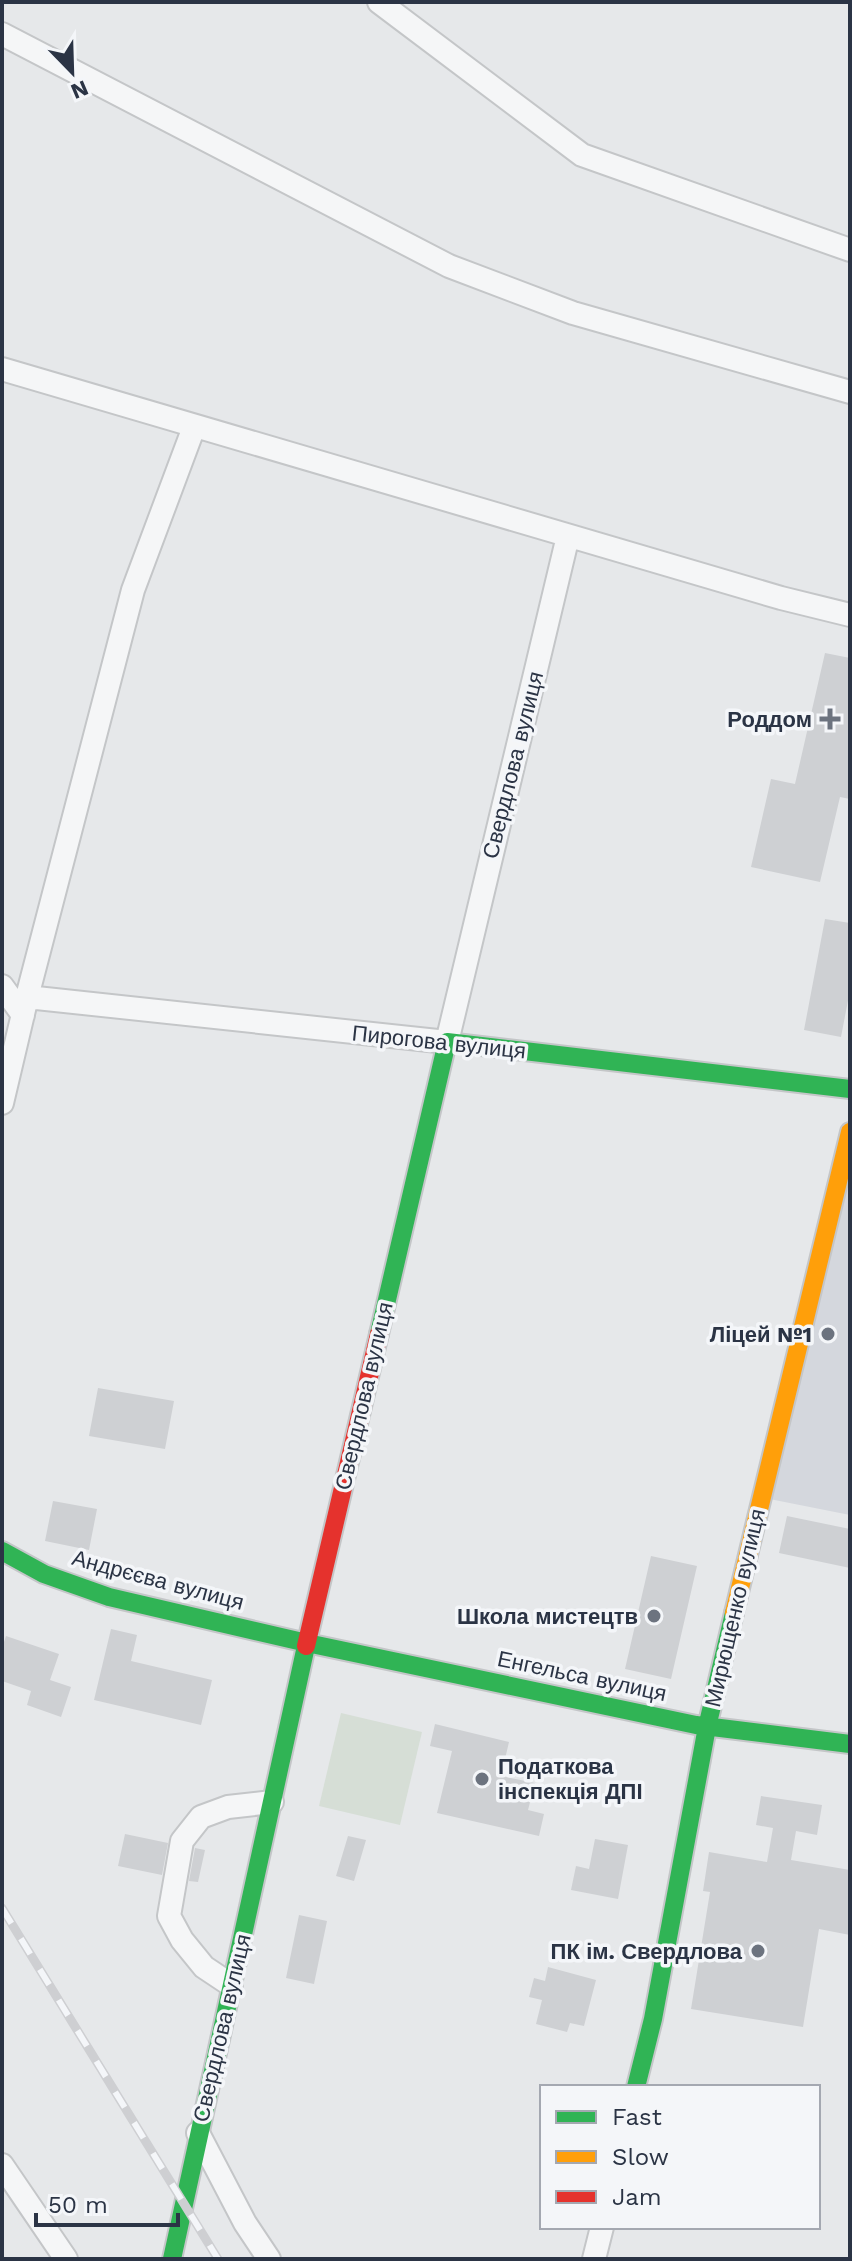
<svg xmlns="http://www.w3.org/2000/svg" width="852" height="2261" viewBox="0 0 852 2261" font-family="'Work Sans',sans-serif">
<style>
.built{fill:#d4d7dd}
.green{fill:#d6ded6}
.building{fill:#ced0d3}
.lines{fill:none;stroke-linecap:round;stroke-linejoin:round}
.street-casing{stroke:#c4c6c8;stroke-width:26}
.fast-casing{stroke:#c4c6c8;stroke-width:22}
.slow-casing{stroke:#c4c6c8;stroke-width:22}
.jam-casing{stroke:#c4c6c8;stroke-width:22}
.street{stroke:#f5f6f7;stroke-width:22}
.fast{stroke:#30b455;stroke-width:18}
.slow{stroke:#ff9f0a;stroke-width:18}
.jam{stroke:#e5322d;stroke-width:18}
.rail-casing{stroke:#cecfd2;stroke-width:9}
.rail{stroke:#f4f6f9;stroke-width:6;stroke-dasharray:18;stroke-linecap:butt}
.poi-dot{fill:#6c737f;stroke:#f4f6f9;stroke-width:3}
.labels{text-anchor:middle;dominant-baseline:central;stroke-width:7;stroke-linejoin:round;paint-order:stroke}
.poi-label{font-size:22px;font-weight:bold;fill:#2b3445;stroke:#f4f6f9;text-anchor:end}
.street-label{font-size:22px;fill:#2b3445;stroke:#f4f6f9}
</style>
<rect width="100%" height="100%" fill="#e6e8ea"/>
<!-- built -->
<path class="built" d="M850,1170v345l-90,-18z"/>
<!-- green -->
<path class="green" d="M341,1713l81,19 -22,93 -81,-19z"/>
<!-- building -->
<path class="building" d="M825,653l25,5v141l-10,-2 -20,85 -69,-15 20,-88 24,5z
M825,919l25,4v67l-9,47 -37,-7z
M98,1388l76,13 -9,48 -76,-13z
M53,1501l44,8 -8,41 -44,-9z
M787,1516l63,13v39l-71,-15z
M651,1556l46,10 -26,113 -46,-10z
M111,1629l26,6 -6,26 81,19 -11,45 -107,-25z
M6,1636l53,18 -9,26 21,7 -10,30 -34,-12 4,-14 -29,-10v-33z
M435,1724l74,18 -8,34 34,7 -7,27 16,4 -5,22 -102,-23 15,-62 -22,-5z
M761,1796l61,9 -5,30 -21,-4 -5,29 59,10v65l-31,-6 -16,98 -112,-18 19,-117 -7,-1 6,-39 58,10 6,-34 -17,-3z
M125,1834l43,9 -6,32 -44,-9z
M348,1836l18,4 -12,41 -18,-5z
M595,1839l33,6 -10,54 -47,-9 5,-24 13,3z
M195,1848l10,2 -7,32 -9,-1z
M299,1915l28,6 -13,63 -28,-6z
M548,1967l48,13 -12,46 -14,-3 -3,9 -31,-8 6,-24 -13,-3 5,-19 11,3z"/>
<g class="lines">
<defs>
<path id="street" d="M379,2l203,153 268,95
M2,34l447,232 124,47 277,79
M2,369l779,229 69,17
M2,986l21,29
M27,997l420,45 121,-506
M2,1103l25,-106 106,-407 61,-163
M231,1985l-27,-18 -22,-27 -13,-24 13,-75 19,-24 27,-10 44,-5
M198,2133l47,90 24,36
M2,2165l64,94
M594,2259l8,-32"/>
<path id="fast" d="M379,1334l68,-292 403,47
M2,1551l42,23 65,23 198,46 389,82 154,19
M636,2087l17,-68 54,-292 27,-114
M172,2259l134,-613"/>
<path id="slow" d="M734,1613l116,-481"/>
<path id="jam" d="M306,1646l73,-312"/>
</defs>
<!-- street casing -->
<use href="#street" class="street-casing"/>
<!-- fast casing -->
<use href="#fast" class="fast-casing"/>
<!-- slow casing -->
<use href="#slow" class="slow-casing"/>
<!-- jam casing -->
<use href="#jam" class="jam-casing"/>
<!-- street -->
<use href="#street" class="street"/>
<!-- fast -->
<use href="#fast" class="fast"/>
<!-- slow -->
<use href="#slow" class="slow"/>
<!-- jam -->
<use href="#jam" class="jam"/>
<defs>
<path id="rail" d="M2,1908l216,351"/>
</defs>
<!-- rail casing -->
<use href="#rail" class="rail-casing"/>
<!-- rail -->
<use href="#rail" class="rail"/>
</g>
<!-- markers -->
<g class="poi-dot">
<path d="M826 707h8v8h8v8h-8v8h-8v-8h-8v-8h8z"/>
<circle cx="828" cy="1334" r="8"/>
<circle cx="654" cy="1616" r="8"/>
<circle cx="482" cy="1779" r="8"/>
<circle cx="758" cy="1951" r="8"/>
</g>
<g class="labels">
<!-- poi labels -->
<g class="poi-label">
<text x="812" y="719">Роддом</text>
<text x="812" y="1334">Ліцей №1</text>
<text x="638" y="1616">Школа мистецтв</text>
<text x="498" y="1766" text-anchor="start">Податкова<tspan x="498" dy="25">інспекція ДПІ</tspan></text>
<text x="742" y="1951">ПК ім. Свердлова</text>
</g>
<!-- street labels -->
<g class="street-label">
<text transform="translate(513 765) rotate(-76)">Свердлова вулиця</text>
<text transform="translate(439 1042) rotate(6)">Пирогова вулиця</text>
<text transform="translate(364 1396) rotate(-77)">Свердлова вулиця</text>
<text transform="translate(158 1580) rotate(15)">Андрєєва вулиця</text>
<text transform="translate(735 1608) rotate(-77)">Мирющенко вулиця</text>
<text transform="translate(582 1676) rotate(12)">Енгельса вулиця</text>
<text transform="translate(222 2028) rotate(-77)">Свердлова вулиця</text>
</g>
</g>
<!-- border -->
<rect width="852" height="2261" fill="none" stroke="#2b3445" stroke-width="8"/>
<!-- legend -->
<rect x="540" y="2085" width="280" height="144" fill="#f4f6f9" stroke="#a4a8b1" stroke-width="2"/>
<rect x="556" y="2111" width="40" height="12" fill="#30b455" stroke="#a4a8b1" stroke-width="2"/>
<text x="612" y="2125" font-size="24" fill="#2b3445">Fast</text>
<rect x="556" y="2151" width="40" height="12" fill="#ff9f0a" stroke="#a4a8b1" stroke-width="2"/>
<text x="612" y="2165" font-size="24" fill="#2b3445">Slow</text>
<rect x="556" y="2191" width="40" height="12" fill="#e5322d" stroke="#a4a8b1" stroke-width="2"/>
<text x="612" y="2205" font-size="24" fill="#2b3445">Jam</text>
<!-- north arrow -->
<g transform="translate(72 72) rotate(157)" stroke="#f4f6f9" stroke-width="6" paint-order="stroke">
<path d="M0-6L14 30L0 20L-14 30Z" fill="#2b3445"/>
<text y="-12" font-size="22" font-weight="bold" text-anchor="middle" fill="#2b3445">N</text>
</g>
<!-- scale -->
<path d="M36 2213v12h142v-12" fill="none" stroke="#2b3445" stroke-width="4"/>
<text x="48" y="2213" font-size="24" fill="#2b3445" stroke="#f4f6f9" stroke-width="6" paint-order="stroke">50 m</text>
</svg>
